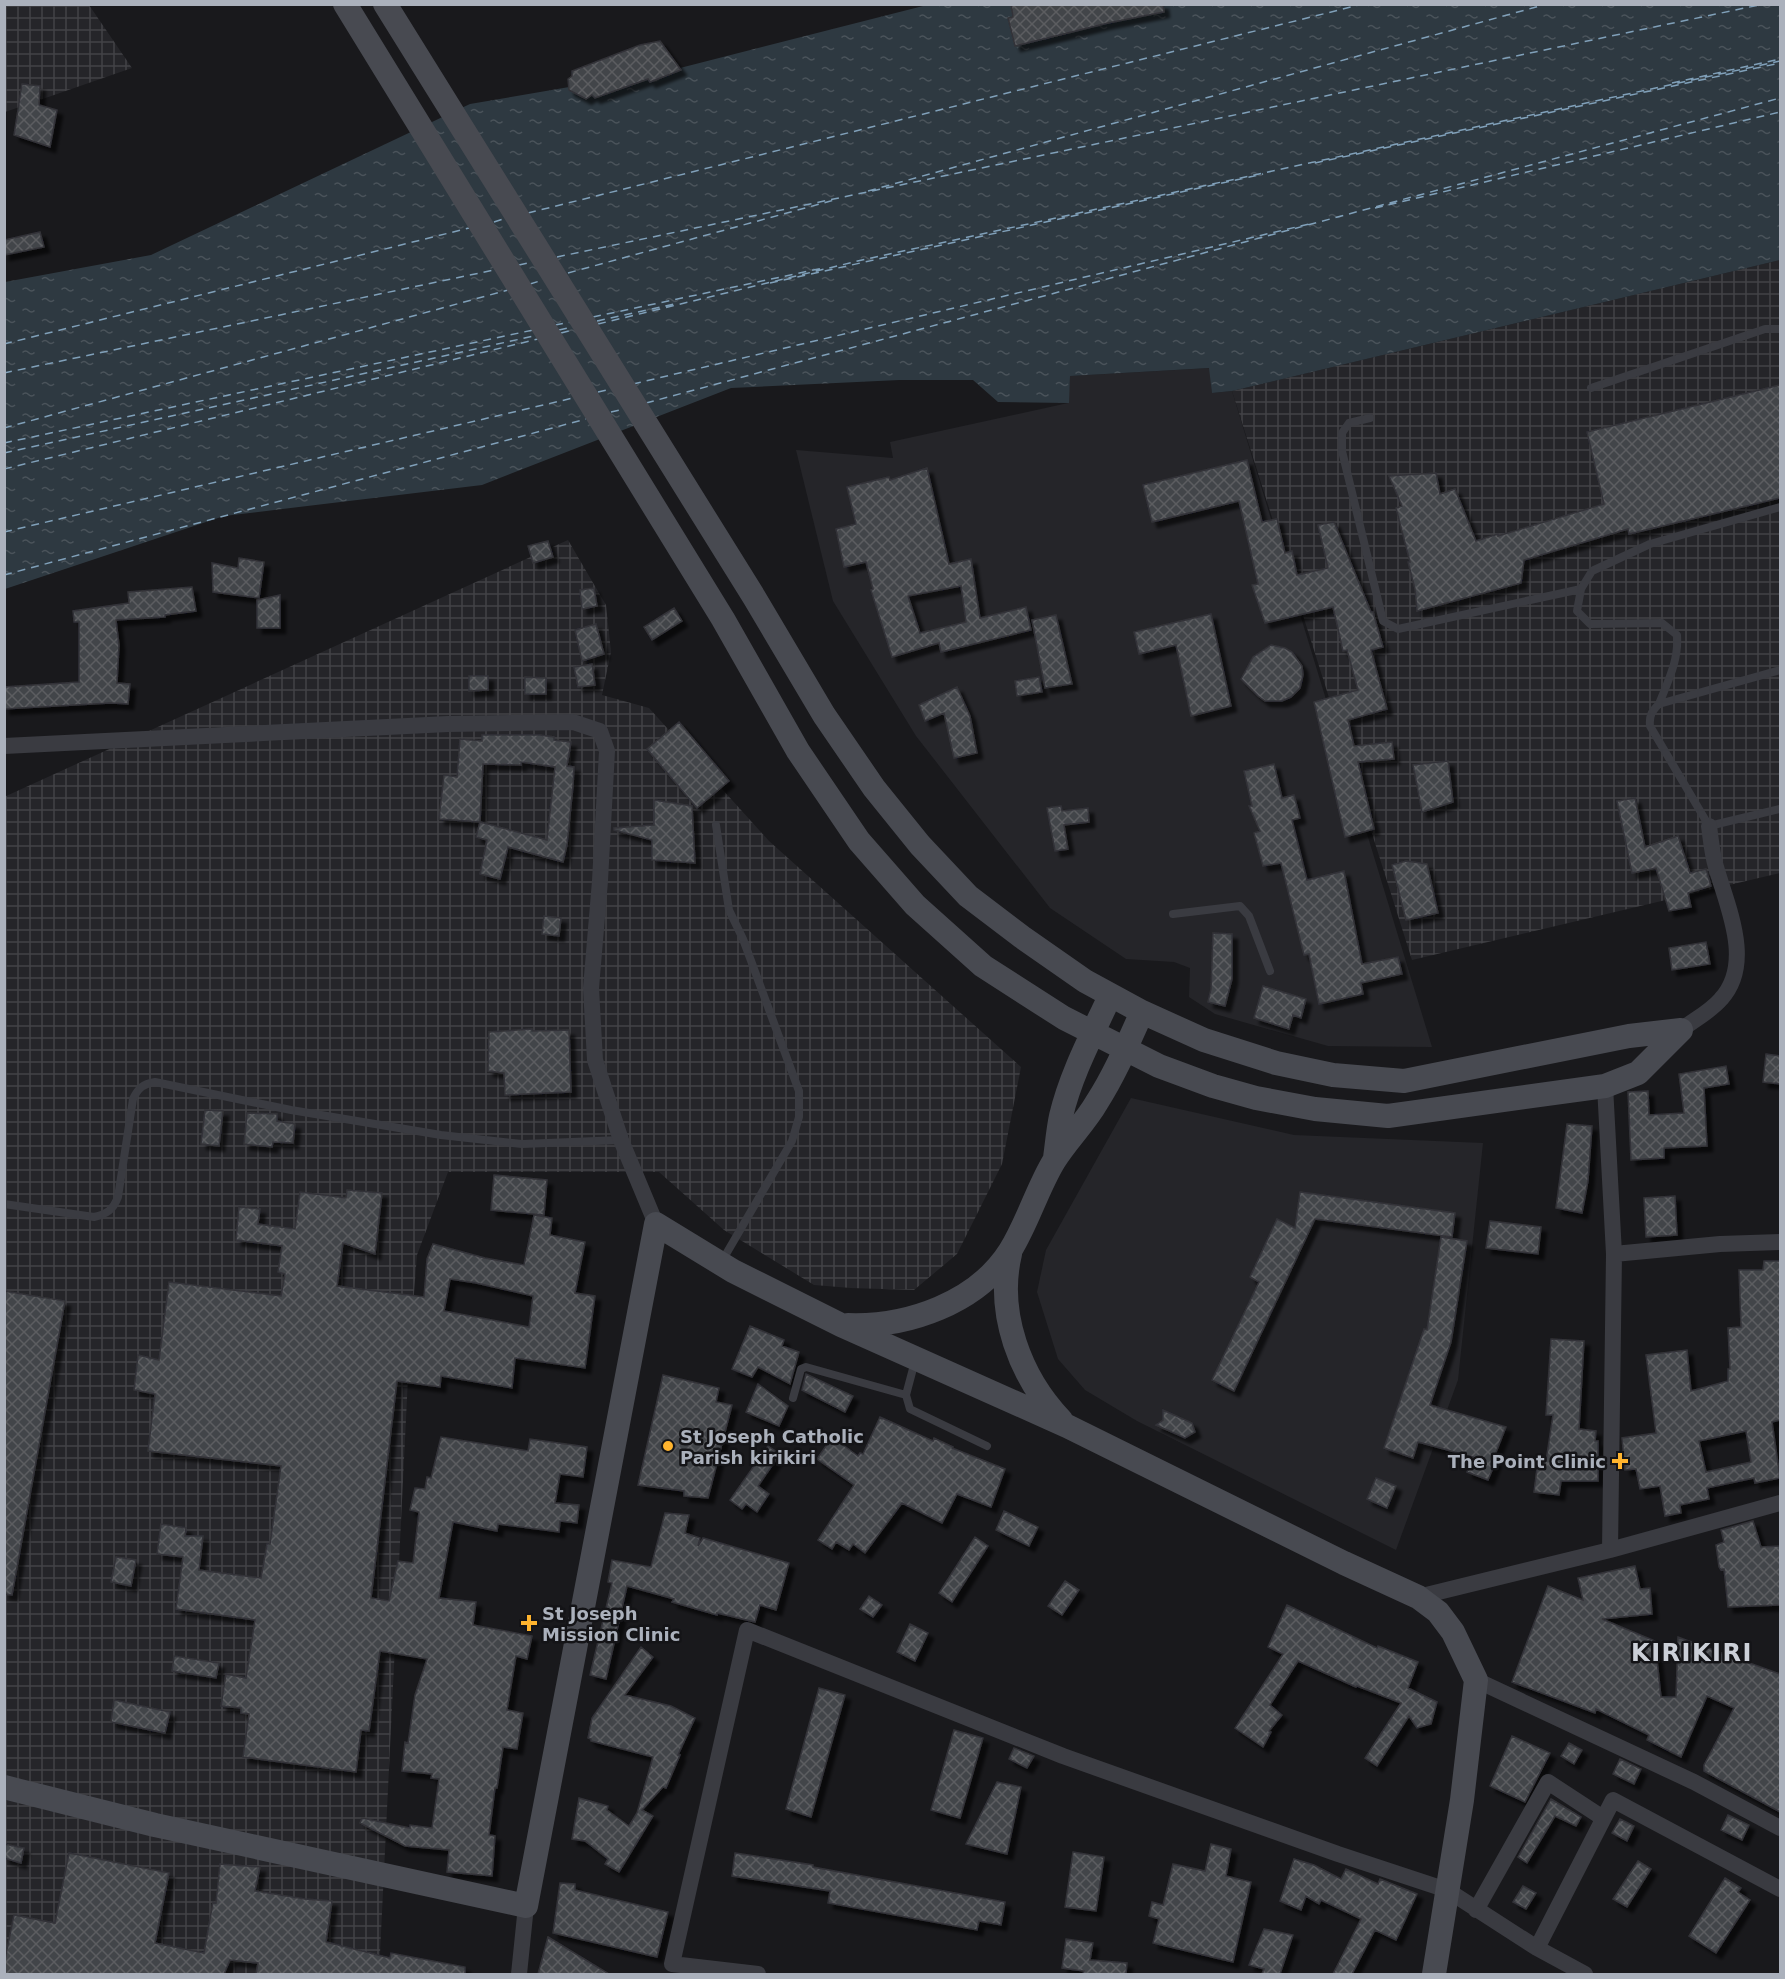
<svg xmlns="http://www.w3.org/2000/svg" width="1785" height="1979" viewBox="0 0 1785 1979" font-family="'DejaVu Sans',sans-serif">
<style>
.built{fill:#252529}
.industrial{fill:url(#industrial-grid)}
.water{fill:url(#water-ripples)}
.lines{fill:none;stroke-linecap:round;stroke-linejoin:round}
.ferry{stroke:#80a0b9;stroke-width:1.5;stroke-dasharray:8 6;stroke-linecap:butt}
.building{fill:url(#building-cross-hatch);stroke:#333338;stroke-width:1.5;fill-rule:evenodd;filter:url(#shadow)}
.lane{stroke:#3a3b41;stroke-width:8}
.street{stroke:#3a3b41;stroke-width:16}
.secondary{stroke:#484a51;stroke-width:24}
.poi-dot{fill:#ffb42e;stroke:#141417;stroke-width:2}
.labels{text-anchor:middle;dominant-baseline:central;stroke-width:5;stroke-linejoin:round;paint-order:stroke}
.poi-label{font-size:18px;font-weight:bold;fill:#abb1bc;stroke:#141417;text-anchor:start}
.district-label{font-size:24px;font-weight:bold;letter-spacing:1.5px;fill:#ccd0d8;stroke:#141417}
</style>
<defs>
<pattern id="industrial-grid" width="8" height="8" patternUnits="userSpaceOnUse" patternTransform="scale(1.5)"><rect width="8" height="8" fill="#252529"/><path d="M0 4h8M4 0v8" fill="none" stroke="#424246"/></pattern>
<pattern id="water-ripples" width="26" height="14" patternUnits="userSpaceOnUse" patternTransform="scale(1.5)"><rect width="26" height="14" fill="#2e3941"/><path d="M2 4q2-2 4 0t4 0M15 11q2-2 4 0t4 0" fill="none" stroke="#4a535a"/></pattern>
<pattern id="building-cross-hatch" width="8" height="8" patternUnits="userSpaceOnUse" patternTransform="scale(1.5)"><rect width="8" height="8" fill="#434449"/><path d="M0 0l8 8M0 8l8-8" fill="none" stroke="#5b5d61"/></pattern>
<filter id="shadow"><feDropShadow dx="5.5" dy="5.5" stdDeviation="1.5" flood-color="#0009"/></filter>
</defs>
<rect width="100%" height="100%" fill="#19191c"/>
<!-- built -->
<path class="built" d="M1210,368l2,25 20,-2 200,656 -104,-1 -113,-32 -26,-17 1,-29 -16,-6 -48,-3 -76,-51 -134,-172 -83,-135 -37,-151 97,8 -3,-16 178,-39 2,-27z
M1131,1098l163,37 189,8 -25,237 -62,170 -259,-129 -52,-31 -27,-31 -21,-67 9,-42z"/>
<!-- industrial -->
<path class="industrial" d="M4,5h85l43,63 -127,44z
M1780,260v613l-368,87 -180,-569z
M568,540l38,65 5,47 -9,43 47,13 120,133 252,226 -19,97 -45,90 -43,36 -63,-2 -37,-3 -90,-55 -65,-58h-211l-31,83 -8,102 -30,617h-374l-1,-1177z"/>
<!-- water -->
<path class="water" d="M927,5h853v255l-548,131 -20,2 -3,-25 -139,8 -1,27 -71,-1 -25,-22h-74l-168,8 -249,97 -258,31 -219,73v-307l146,-27 319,-151 210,-36z"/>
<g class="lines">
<!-- ferry -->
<path class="ferry" d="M1672,83l108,-24
M1315,163l465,-100
M868,191l679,-187
M1375,208l405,-96
M528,213l835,-209
M494,222l12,-4
M557,257l1207,-253
M519,265l13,-3
M568,273l270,-74
M770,283l493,-109
M530,284l13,-4
M593,317l230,-49
M597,321l77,-17
M598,324l264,-64 918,-199
M555,325l16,-3
M559,330l13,-3
M561,333l12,-3
M4,344l465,-116
M4,373l490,-103
M633,384l676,-160
M598,392l13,-3
M646,403l1134,-305
M611,412l13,-3
M4,428l504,-138
M4,443l529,-113
M4,453l530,-117
M4,469l534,-130
M4,532l569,-134
M4,575l582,-156"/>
</g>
<!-- building -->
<path class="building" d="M1011,4h152l1,8 -56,11 -93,23 -7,-28 5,-1z
M660,41l21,29 -31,12 -2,-3 -53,19 -3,-3 -6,4 -17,-9 -1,-11 4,-3v-5l68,-26z
M22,84l18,2 -1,19 18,5 -7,37 -36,-12z
M40,232l4,15 -40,8v-15z
M1780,385v113l-151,36 -1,-5 -104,31 -3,23 -104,28 -2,-22 -7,-27h2l-14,-54 6,-2 -13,-30 47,-3 4,21 15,-5 21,52 22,-7v2l106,-32 -17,-72z
M1247,460l15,62 15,-3 8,34 7,-2 5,24 31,-7 -10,-43 16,-3 37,90h2l10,35 -12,3 16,59 -39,11 6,26 38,-4 2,17 -36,3 16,67 -29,8 -31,-135 44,-12 -11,-40 -4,1 -10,-44 -68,16 -13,-38 6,-1 -19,-83 -87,21 -9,-37z
M927,468l22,96 22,-5 9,59 46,-11 5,23 -90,22 -2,-9 -47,14 -21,-67 2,-1 -7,-27 -22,5 -8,-38 20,-5 -9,-37 42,-10 1,3zM961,586l5,36 -46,11 -12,-37z
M548,541l5,16 -20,6 -5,-17z
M239,558l25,4 -5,36 -46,-6 -1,-29 26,5z
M192,587l4,24 -31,4v2l-49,3 3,25 -2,38 13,1 -2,20 -17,-1 -107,6v-22l75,-5v-60h-5l-1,-11 56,-8 -1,-11z
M594,588l3,18 -15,3 -2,-19z
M280,595v33h-23v-28z
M674,608l8,13 -30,19 -8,-13z
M1211,614l20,92 -40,10 -15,-71 -37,9 -5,-22z
M1056,615l16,69 -27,4 -13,-68z
M596,624l8,30 -22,7 -7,-31z
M1271,645l14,3 7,4 10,14 1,9 -3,13 -9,9 -9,4h-17l-7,-5 -17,-17 12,-22z
M592,664l3,21 -17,2 -4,-20z
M469,676h19v14l-19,1z
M525,677l21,1v16h-21z
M1039,677l3,15 -25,4 -2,-15z
M957,687l13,29 7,37 -23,5 -10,-45 -19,8 -6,-16z
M679,722l50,59 -32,27 -50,-59z
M482,735h58l14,2v3l17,2 -4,24 7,1 -1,19 -6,59 -4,17 -55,-15 -8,32 -20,-5 7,-34 -11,-3 4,-15 67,18 8,-73 -34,-5v3l-38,-1 -3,58 -41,-3 5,-44 13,2 3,-38 22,2z
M1448,761l5,41 -31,10 -9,-47z
M1274,764l8,34 12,-3 6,23 -8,2 15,60 37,-9 18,93 36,-7 4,17 -41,9 2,11 -44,10 -10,-50 -5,1 -23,-92 -18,3 -9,-33 6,-2 -11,-25h3l-8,-35z
M1635,798l10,49 33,-11 12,37 16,-4 5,17 -23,7 3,14 -22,4 -13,-43 -24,5 -15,-72z
M654,800l38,6 3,57 -43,-3v-20l-38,-10v-2l40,-3z
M1061,806l1,5 26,-3 1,14 -25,3 4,24 -13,2 -8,-43z
M1406,861l21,3 11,49 -32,7 -14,-55z
M544,916l17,2 -2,18 -17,-2z
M1213,933l19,1v45l-7,27 -17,-4 3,-13z
M1706,942l4,22 -38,6 -3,-22z
M1263,986l43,13 -5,19 -8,-3 -4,14 -35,-11z
M532,1029v2l37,-1 2,62 -66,3 -1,-22 -16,-2 1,-39z
M1766,1054l14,2v28l-17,-2z
M1726,1066l3,18 -25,4 3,58 -43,2v10l-33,2 -3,-68 20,-1 1,24 35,-2 -5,-39z
M205,1110l18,1 -4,35 -18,-2z
M247,1113l30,1v7l18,3 -2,19 -20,-1 -1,5 -28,-3z
M1567,1124l25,2 -4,55 -6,32 -26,-5z
M494,1175l53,5 -3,35 -53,-5z
M347,1190l35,3 -7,61 -32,-11 -6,43 87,11 3,-38 6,-15 52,14 39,7 10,-50 18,3 -2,17 35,7 -10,51 20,3 -10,72 -70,-10 -3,30 -71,-12 -1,11 -43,-6 -26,217 18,3 9,-40 15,2 6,-51 -9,-2 5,-22 10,1 2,-12 4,1 10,-41 87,14 2,-12 57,8 -4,30 -23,-3 -5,29 24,2 -2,18 -17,-2 -1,11 -61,-8 -1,7 -44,-9 -14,76 37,4 -3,23 59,11 -5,23 -11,-3 -9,54 16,3 -6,36 -14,-2 -6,41h-2l-6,47 6,1 -3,40 -45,-4 2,-22 -44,-4 -45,-23 2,-5 48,10v-3l22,3 7,-49 -8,-1 1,-4 -30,-3 3,-29 3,1 7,-48 12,-36 -47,-8 -11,80 -8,-1 -5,42 -113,-15 6,-43 -8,-1v-5l-20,-2 5,-32 20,4 9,-58 -79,-11 7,-52 -26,-3 4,-30 25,4 -1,8h18l-4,34 62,8 6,-34h3l11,-78 -133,-15 7,-57 -21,-4 4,-35 21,5 10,-78 112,14 4,-22 -7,-2 4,-26 -46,-6 3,-33 21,2 -2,15 37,5 5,-37 46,6zM450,1279l26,4 57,13 -4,31 -85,-16z
M1300,1192l155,21 -3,24 -137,-18 -81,172 -22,-11 47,-98 -9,-5 27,-58 18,9z
M1675,1196l2,39 -31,2 -2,-39z
M1490,1221l51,6 -3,27 -52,-6z
M1441,1237l26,4 -16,101 -21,63 76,22 -13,33 3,1 -8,19 -21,-8 6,-15 -55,-15 -5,16 -29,-10 40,-119 3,1z
M1764,1261h16v159l-8,2 8,56 -25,5 -1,-5 -47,10 2,11 -29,6 1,8 -16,3 -5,-30 -20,3 -4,-20 -11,1 -3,-32 34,-5 -10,-78 41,-5 4,41 37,-10v-12h2l-2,-41 13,-1 -2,-57h24zM1746,1431l5,31 -45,10 -7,-31z
M4,1291l61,10 -53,294 -8,-1z
M750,1326l34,14 -2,6 17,6 -9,32 -32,-17 -6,10 -20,-8z
M1551,1339l33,2 -5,88 17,2 -1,10h3v40h-37l-2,14 -25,-3 4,-32 8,1 7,-46h-7z
M806,1374l47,22 -8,16 -43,-22z
M663,1375l56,13 -3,14 16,3 -24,93 -24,-2v-5l-46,-6z
M758,1384l30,22 -9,20 -33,-14z
M1163,1410l29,13 3,9 -10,6 -29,-13 7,-5z
M880,1417l53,24 1,-3 19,9 -1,1 53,21 -14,38 -34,-13 -15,29 -40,-20 -37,50 -12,-9 -4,6 -13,-8 -4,7 -14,-9 36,-55 -37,-26 15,-22 26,19 2,-3 3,1z
M768,1446l12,8 -22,32 11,8 -12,18 -11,-8 -4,5 -12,-9z
M1376,1478l20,8 -9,22 -20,-9z
M1004,1511l34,16 -9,19 -33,-16z
M665,1513l24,2 -4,18 15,5 -2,8 5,-8 86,25 -13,47 -16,-5 -5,17 -38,-9v2l-45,-13 2,-3 -47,-13 -21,93 -16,-4 22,-92 -4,-1 4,-22 39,7z
M1753,1521l8,26 19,-1v59l-52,2 -4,-38 -3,1 -2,-3 -3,-22 8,-3 -3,-12z
M975,1537l13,9 -36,56 -13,-9z
M116,1557l20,3 -5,26 -20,-4z
M1635,1566l5,23 10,-1 2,26 -50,5 53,22 6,56h15l2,-60 102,37v138l-76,-41v-6l30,-57 -27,-12 -26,61 -34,-17 2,-5 -53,-26 -1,4 -83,-31 36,-96 35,14 -5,-22z
M1065,1581l14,9 -17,25 -14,-9z
M869,1596l13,9 -9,12 -13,-8z
M1287,1605l90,43 1,-2 40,16 -10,26 29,14 -6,22 -14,4 -8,-12 -32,50 -12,-8 36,-55 -44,-17 -1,1 -58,-26 -28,44 12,10 -13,16 2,1 -8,15 -28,-19 48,-74 -15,-7z
M910,1624l18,9 -13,28 -18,-9z
M641,1647l12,10 -28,38 46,11 24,12 -17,37h2l-14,33 -3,-1 -21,23 11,6 -34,56 -14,-8 3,-5 -23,-18 -13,-2 7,-41 29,8 -1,4 22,16 8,-13 16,-56 -62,-16v-2l-3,-1 4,-20z
M174,1656l45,7 -3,15 -44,-7z
M819,1688l26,7 -34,122 -25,-8z
M114,1700l56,12 -5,21 -54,-11z
M954,1730l29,8 -23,80 -29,-8z
M1512,1736l38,17 -25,49 -35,-16z
M1569,1743l13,7 -8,14 -13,-8z
M1014,1748l20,8 -7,12 -18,-9z
M1620,1759l21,10 -7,15 -21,-10z
M997,1782l24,5 -14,67 -41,-10z
M1551,1799l30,18 -5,9 -21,-10 -28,47 -9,-6z
M1728,1815l21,10 -7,15 -21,-10z
M1620,1819l14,7 -7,15 -15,-8z
M4,1844l20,4 -3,15 -17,-5z
M1211,1844l20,5 -5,27 25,6 -18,80 -80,-19 6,-24 -10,-3 3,-14 11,3 10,-41 32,7z
M1073,1852l31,5 -8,54 -31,-4z
M69,1853l100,20 -14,70 49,10 9,-51 3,1 4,-39 40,3 -5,24 50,8 27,2 -6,41 64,16 1,-5 74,14v7h-209l2,-11 -28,-3 -6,14h-220v-10l10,-49 41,8z
M735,1853l78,12v2l192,35 -4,23 -22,-4 -2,9 -149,-27 2,-12 -98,-15z
M1294,1859l20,6 27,14 5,-10 32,15 2,-5 37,15 -21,46 -21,-10 -23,44h-19l28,-55 -40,-19 -2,4 -13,-8 -5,14 -21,-9z
M1638,1861l13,8 -24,38 -14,-8z
M1725,1878l16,10 -3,4 12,8 -34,53 -27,-17z
M560,1883l15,1v6l93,22 -11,45 -104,-24z
M1523,1886l13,7 -10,16 -13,-7z
M1264,1929l29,6 -13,39h-18l2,-5 -15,-4z
M548,1937l61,37h-71z
M1066,1939l27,4 -3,17 37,3 -1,11h-43l1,-3 -22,-3z"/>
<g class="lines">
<!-- lane -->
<path class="lane" d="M1591,388l174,-59h15
M1370,418l-21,5 -7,10v18l41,170 15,8 183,-40
M1780,670l-121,34c-7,7 -10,11 -9,22l59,100 71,-17
M1659,704c9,-23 20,-44 18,-69l-15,-12 -72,1 -13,-13 4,-22 11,-18 58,-27 130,-37
M716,825l13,85 14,29 56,152v26l-7,24 -70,120
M1173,914l67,-8 9,10 21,55
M4,1204l90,13c13,-3 19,-7 24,-20l15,-98c5,-11 10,-15 22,-17l136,28 150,25 81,9 99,-4
M915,1361l-9,34 4,14 77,37
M793,1398l8,-29 5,-2 100,28"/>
<!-- street -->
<path class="street" d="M4,746l444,-22 125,-2 27,9 7,20 -7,130 -9,107 4,72 26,80 35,84
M1681,1030c13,-10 30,-19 40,-31 33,-36 6,-93 -5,-132 -4,-13 -5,-27 -7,-41
M1605,1086l9,168 -4,296
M1614,1254l106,-10 60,-2
M1418,1597l192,-47 170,-47
M1476,1680l218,102 86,46
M1476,1910l72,-128 55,36
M1537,1948l76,-148 167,89
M519,1974l7,-68
M758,1974l-86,-10 75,-334 316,126 275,98 109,36 90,58 48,26"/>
<!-- secondary -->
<path class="secondary" d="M345,4l378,615 75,132 61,90 56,64 68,61 81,52 95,48 54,20 43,12 59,11 73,7 217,-30 33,-13 43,-43
M385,4l369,593 70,118 50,73 46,57 48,51 54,41 63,44 57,31 62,28 72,23 57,12 71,6 225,-45 52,-6
M1055,1158c2,-14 3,-28 6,-42 10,-42 31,-81 49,-120
M1010,1254c-14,59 10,123 51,166
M848,1325c60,2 129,-22 162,-74 18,-29 27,-62 44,-90 13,-21 31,-38 43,-59 18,-28 31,-59 45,-90
M4,1787l151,38 371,81 130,-682 77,47 108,54 226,101 277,137 74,34 20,15 15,20 23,48 -14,120 -28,174"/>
</g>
<!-- markers -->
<g class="poi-dot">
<circle cx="668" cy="1446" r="6"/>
<path d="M1617 1452h6v6h6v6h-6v6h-6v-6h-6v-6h6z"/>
<path d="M526 1614h6v6h6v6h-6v6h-6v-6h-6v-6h6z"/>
</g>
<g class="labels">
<!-- poi labels -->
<g class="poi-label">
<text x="680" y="1436">St Joseph Catholic<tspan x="680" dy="21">Parish kirikiri</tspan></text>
<text x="1606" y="1461" text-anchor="end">The Point Clinic</text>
<text x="542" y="1613">St Joseph<tspan x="542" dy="21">Mission Clinic</tspan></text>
</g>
<!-- district labels -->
<g class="district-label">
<text x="1692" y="1653">KIRIKIRI</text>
</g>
</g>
<!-- border -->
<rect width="1785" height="1979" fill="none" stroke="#abb1bc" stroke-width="12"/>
</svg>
